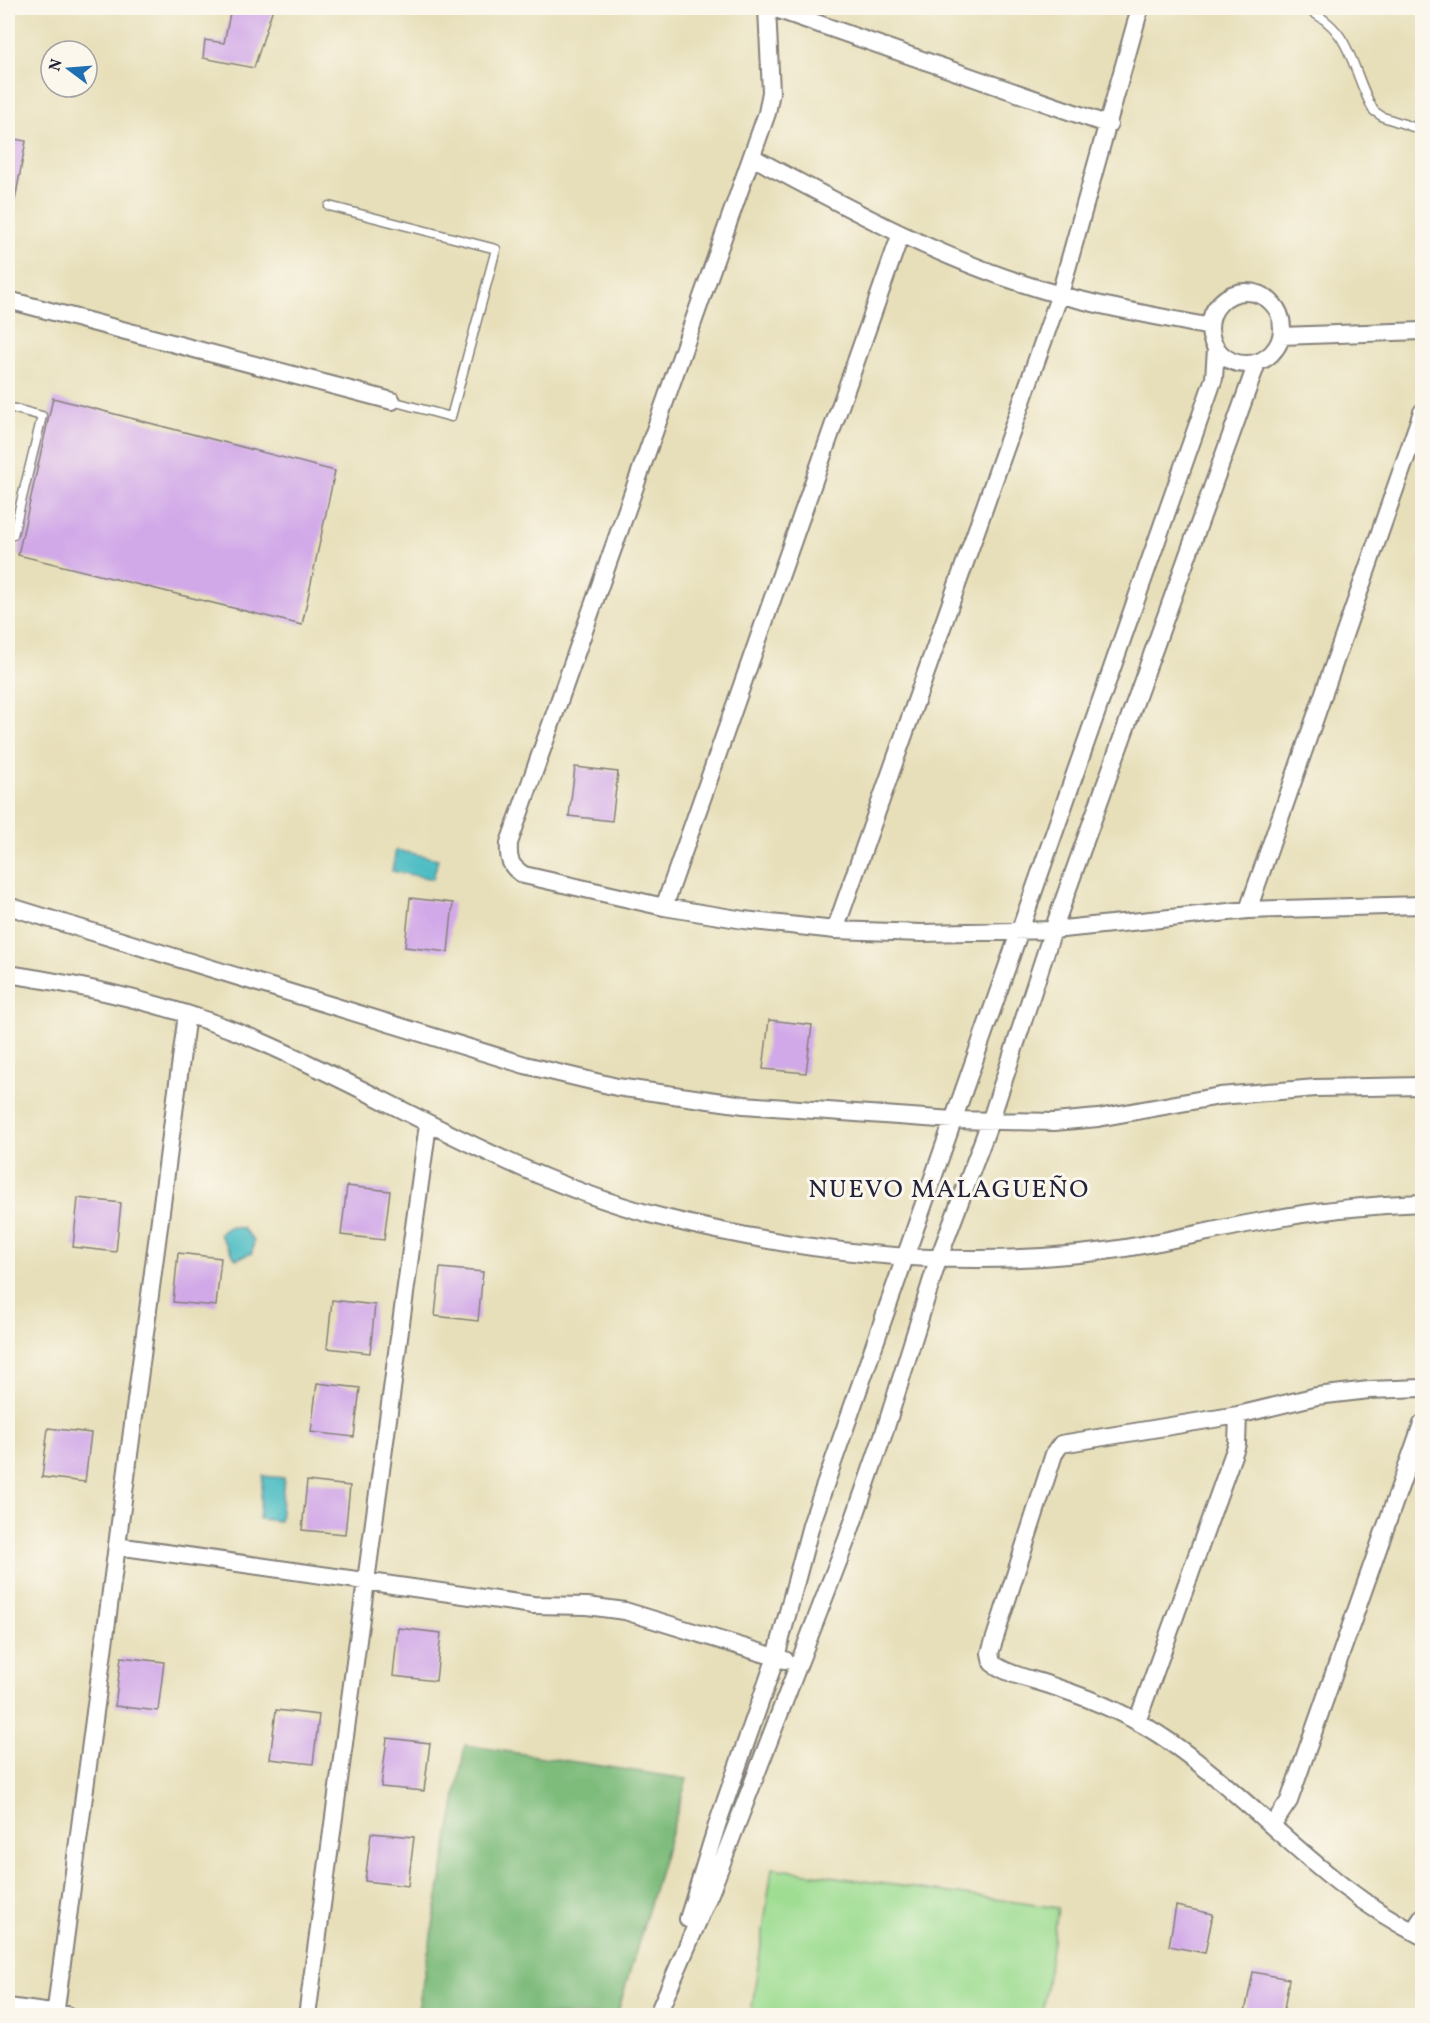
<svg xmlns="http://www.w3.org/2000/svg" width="1430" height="2023" viewBox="0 0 1430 2023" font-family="Vollkorn,serif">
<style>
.green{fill:#9edd92;stroke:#608066;stroke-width:1.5}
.forest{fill:#7ebc7c;stroke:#506f5c;stroke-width:1.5}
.water{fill:#4ebdc4;stroke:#387080;stroke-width:1.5}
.building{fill:#d1a9e8}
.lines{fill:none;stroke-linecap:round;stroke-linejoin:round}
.service-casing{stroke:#84807a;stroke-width:11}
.minor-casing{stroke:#84807a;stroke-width:20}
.service{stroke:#fff;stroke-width:8}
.minor{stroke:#fff;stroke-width:16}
.labels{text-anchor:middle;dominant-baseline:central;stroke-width:6;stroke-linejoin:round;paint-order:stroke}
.neighbourhood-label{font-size:26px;letter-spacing:1.5px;fill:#22223b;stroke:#fbf7ec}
</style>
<rect width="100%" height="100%" fill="#fbf7ec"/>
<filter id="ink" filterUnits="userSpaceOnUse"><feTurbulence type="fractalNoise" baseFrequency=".0167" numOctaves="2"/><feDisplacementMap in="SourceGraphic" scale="12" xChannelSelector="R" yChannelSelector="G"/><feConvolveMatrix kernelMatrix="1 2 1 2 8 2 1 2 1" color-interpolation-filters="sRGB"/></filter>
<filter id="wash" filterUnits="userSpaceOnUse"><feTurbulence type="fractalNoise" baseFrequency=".008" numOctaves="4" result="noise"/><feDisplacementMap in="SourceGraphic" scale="24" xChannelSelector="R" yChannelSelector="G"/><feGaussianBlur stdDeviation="1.35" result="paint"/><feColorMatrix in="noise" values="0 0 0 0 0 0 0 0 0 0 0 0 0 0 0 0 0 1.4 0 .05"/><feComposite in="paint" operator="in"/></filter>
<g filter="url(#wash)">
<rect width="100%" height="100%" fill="#e7dfb9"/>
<!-- green -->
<path class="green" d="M772,1868l286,40 -16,107h-291z"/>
<!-- forest -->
<path class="forest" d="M465,1745l222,34 -70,236h-200z"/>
<!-- water -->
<path class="water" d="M396,850l42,9 -5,20 -41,-8z
M229,1227l13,1 12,12 -2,13 -16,6 -17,-25z
M263,1476l21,2 -4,43 -21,-2z"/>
<g id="blocks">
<!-- building -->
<path class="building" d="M231,8h42l-19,60 -51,-10 2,-18 19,3z
M8,138l18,3 -11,59h-7z
M53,398l282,73 -33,154 -284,-70z
M575,767l43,5 -6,49 -43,-5z
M410,898l43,5 -5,49 -43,-5z
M769,1020l43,5 -6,48 -43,-4z
M347,1186l43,5 -6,49 -43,-5z
M78,1198l43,5 -5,49 -43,-5z
M178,1253l43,5 -5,48 -43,-4z
M440,1268l43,4 -5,49 -43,-5z
M332,1300l43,5 -5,48 -43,-5z
M317,1383l43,5 -6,49 -43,-5z
M48,1428l43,5 -6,49 -43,-5z
M307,1481l43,5 -5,48 -43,-4z
M398,1628l43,5 -5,48 -43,-5z
M121,1657l43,5 -6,49 -43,-5z
M276,1710l43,5 -6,49 -43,-5z
M387,1738l43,5 -6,48 -43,-4z
M371,1833l43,4 -6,49 -43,-5z
M1176,1906l37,8 -8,39 -36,-7z
M1253,1972l36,7 -6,37 -38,-4z"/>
</g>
</g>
<g filter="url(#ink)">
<use href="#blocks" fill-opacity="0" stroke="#84807a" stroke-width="1.5"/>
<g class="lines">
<defs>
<path id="service" d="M1303,8c51,20 47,62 71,103l9,6 39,13
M329,206l167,43 -45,168 -59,-16
M8,407l34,9 -29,119 -5,-2"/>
<path id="minor" d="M767,8l4,84 -4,21 -258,730c-1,16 1,24 15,32l140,32 80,13 91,10 87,3 131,-3 195,-20 174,-5
M773,8l336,117
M752,157c89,47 176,96 272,127 60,20 124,30 186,43
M1210 328a36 36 0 1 1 72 0a36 36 0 1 1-72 0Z
M8,300l384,101
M1281,336l141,-5
M8,906l517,159 92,22 127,18 209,15 101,2 44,-4 122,-22 96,-8 106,-2
M664,907l236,-671
M1248,910l174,-498
M835,930l225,-636 80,-286
M8,974c87,13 174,33 256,69 136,60 258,140 405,176 134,33 273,49 410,35 64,-6 127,-23 189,-34 52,-10 102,-15 154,-17
M1422,1388l-53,2 -52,6 -79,19 -177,29 -7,10 -64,199 2,10c18,13 42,16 63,24 40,13 81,31 115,55 88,61 155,147 252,194
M117,1546l416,59 54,1 38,5 160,49
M1137,1722l100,-278 1,-29
M1272,1826l17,-25 133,-377
M688,1919l30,-97 58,-165 35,-132 403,-1147 2,-29
M1413,1931l9,-13
M8,2007l58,8
M55,2016l132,-1002
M307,2016l121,-892
M657,2016l54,-125 136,-352 38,-109 53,-170 52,-138 63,-192 204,-567"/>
</defs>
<!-- service casing -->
<use href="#service" class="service-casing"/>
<!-- minor casing -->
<use href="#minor" class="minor-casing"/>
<!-- service -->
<use href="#service" class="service"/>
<!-- minor -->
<use href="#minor" class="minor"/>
</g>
</g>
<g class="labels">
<!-- neighbourhood labels -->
<g class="neighbourhood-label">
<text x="949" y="1190">NUEVO MALAGUEÑO</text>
</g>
</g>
<!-- margin -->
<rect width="1430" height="2023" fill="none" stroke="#fbf7ec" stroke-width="30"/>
<!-- north arrow -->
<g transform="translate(69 69) rotate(286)"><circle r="28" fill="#fbf7ec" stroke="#a4a2a5" stroke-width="1.5"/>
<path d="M0-4.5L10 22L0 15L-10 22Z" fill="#1f6fb2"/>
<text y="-9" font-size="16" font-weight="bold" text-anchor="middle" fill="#22223b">N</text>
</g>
</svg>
